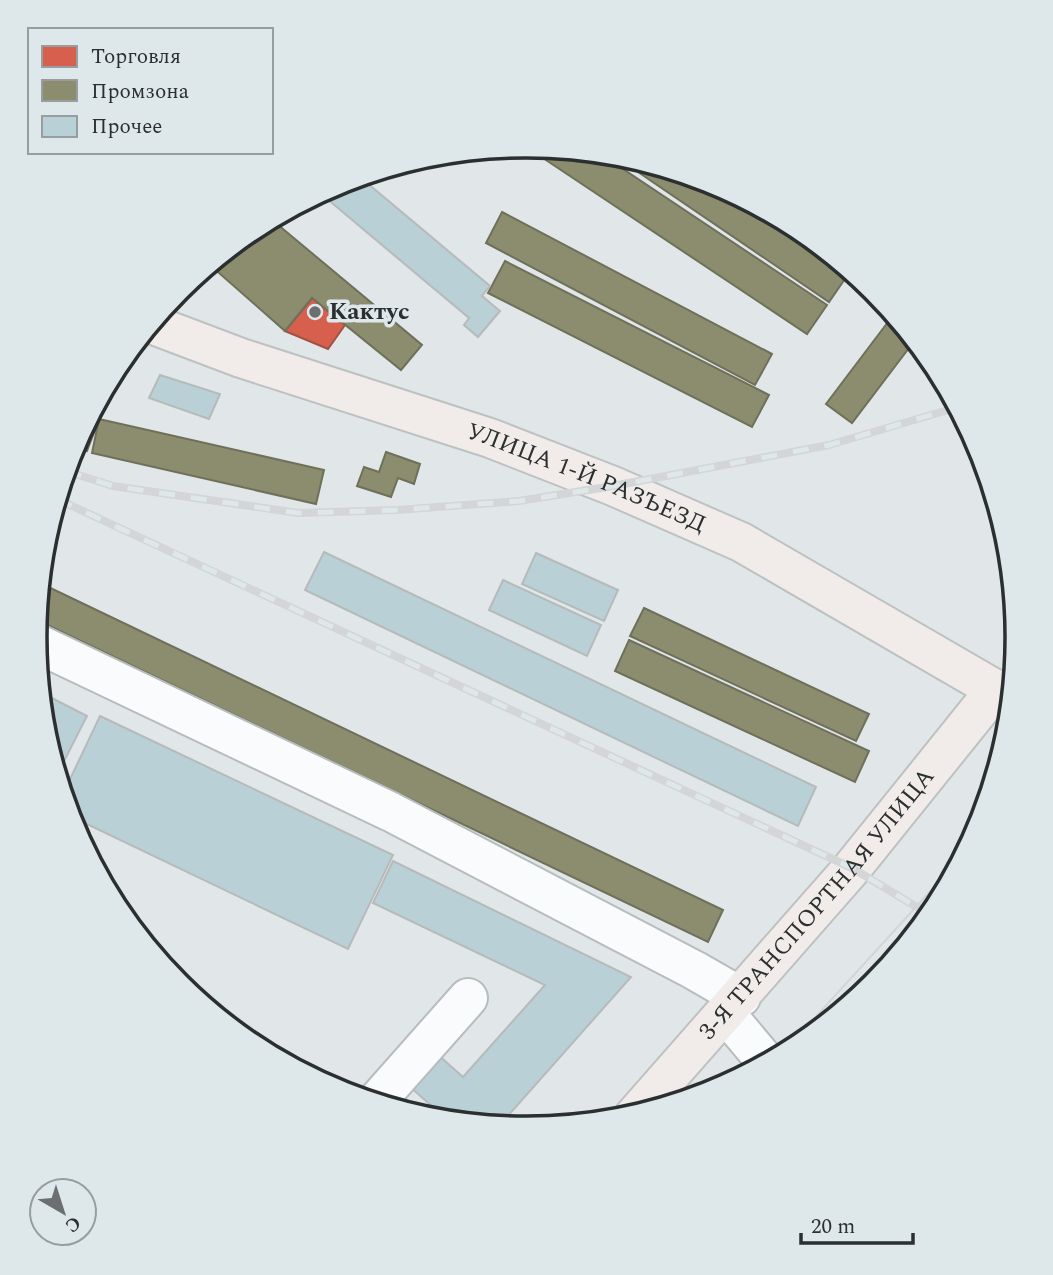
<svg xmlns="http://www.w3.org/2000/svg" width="1053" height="1275" viewBox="0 0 1053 1275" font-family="Spectral,serif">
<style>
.shops{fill:#d6604d;stroke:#a35144;stroke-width:2}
.industry{fill:#8c8c6e;stroke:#6f705b;stroke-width:2}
.building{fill:#b8d0d6;stroke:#b6babb;stroke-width:2}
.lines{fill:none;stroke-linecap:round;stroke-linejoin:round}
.minor-casing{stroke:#b7bcbd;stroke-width:42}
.major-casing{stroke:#bec1c2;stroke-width:42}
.minor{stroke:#fafbfc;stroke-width:38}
.major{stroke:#f1ecea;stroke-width:38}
.tram{stroke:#d3d5d6;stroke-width:2}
.rail-casing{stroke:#d3d5d6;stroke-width:8}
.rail{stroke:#dee8eb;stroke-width:5;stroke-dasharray:16;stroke-linecap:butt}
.poi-dot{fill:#6b6f70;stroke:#dee8eb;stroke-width:2.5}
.labels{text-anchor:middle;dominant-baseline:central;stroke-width:7;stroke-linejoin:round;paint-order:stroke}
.poi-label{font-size:24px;font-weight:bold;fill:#2b2f30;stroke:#dee8eb;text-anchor:start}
.street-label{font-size:24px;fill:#2b2f30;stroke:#dee8eb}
.rim{fill:none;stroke:#2b2f30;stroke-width:3.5}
</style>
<rect width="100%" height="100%" fill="#e1e7e8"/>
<!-- shops -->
<path class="shops" d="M312,298l33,27 -17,24 -43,-18z"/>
<!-- industry -->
<path class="industry" d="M554,149l45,4 228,152 -20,29 -261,-174z
M613,155l102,29 17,9 117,80 -20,29z
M502,212l270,142 -17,31 -269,-142z
M271,219l151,126 -21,25 -89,-72 -27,33 -75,-66 44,-36z
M505,261l264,134 -17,32 -264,-134z
M894,314l21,26 -63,83 -26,-19z
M90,416l9,3 -12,32 -13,-4z
M99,419l225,51 -8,34 -224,-51z
M386,452l34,12 -6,20 -16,-6 -7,19 -34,-11 7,-19 15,5z
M40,583l683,327 -15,32 -671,-322z
M644,608l225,106 -13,27 -226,-105z
M629,640l240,111 -14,31 -240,-111z"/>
<!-- building -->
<path class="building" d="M360,177l130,109 -8,10 18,15 -22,26 -14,-12 5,-7 -149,-125 19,-10z
M160,375l60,19 -11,25 -60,-21z
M324,552l492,235 -18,39 -493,-236z
M536,553l82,37 -14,31 -82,-37z
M503,580l98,45 -14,31 -98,-46z
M40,692l47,24 -30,59 -13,-42z
M100,716l293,139 -45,94 -278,-133 -7,-22z
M393,861l238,116 -132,149 -73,-8 9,-9 -26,-23 28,-32 26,23 82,-92 -172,-82z"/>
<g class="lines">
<defs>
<path id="minor" d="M36,643l355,169 303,158 47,27
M726,1014l41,49
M375,1103l93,-105"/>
<g id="major">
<path id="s1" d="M151,324l90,34 249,80 123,48 128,56 271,157"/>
<path id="s2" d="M634,1116l218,-248 144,-179"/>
</g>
</defs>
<!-- minor casing -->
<use href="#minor" class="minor-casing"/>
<!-- major casing -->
<use href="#major" class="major-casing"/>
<!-- minor -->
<use href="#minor" class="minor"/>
<!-- major -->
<use href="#major" class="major"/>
<!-- tram -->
<path class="tram" d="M779,1057l189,-207"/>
<defs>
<path id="rail" d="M66,471l47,15 185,27 99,-3 122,-9 94,-15 216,-41 129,-38
M57,499l795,369 63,38 18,7"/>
</defs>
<!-- rail casing -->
<use href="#rail" class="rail-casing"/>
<!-- rail -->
<use href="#rail" class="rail"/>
</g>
<!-- markers -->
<circle class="poi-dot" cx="315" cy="312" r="7"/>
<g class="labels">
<!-- poi labels -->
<g class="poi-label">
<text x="329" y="312">Кактус</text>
</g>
<!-- street labels -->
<g class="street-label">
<text stroke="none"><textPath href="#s1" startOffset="462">УЛИЦА 1-Й РАЗЪЕЗД</textPath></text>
<text stroke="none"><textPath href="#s2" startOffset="280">3-Я ТРАНСПОРТНАЯ УЛИЦА</textPath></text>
</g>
</g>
<!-- crop -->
<path d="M0 0H1053V1275H0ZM47 637a479 479 0 1 1 958 0a479 479 0 1 1-958 0Z" fill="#dee8eb" fill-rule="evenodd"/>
<path class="rim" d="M47 637a479 479 0 1 1 958 0a479 479 0 1 1-958 0Z"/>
<!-- legend -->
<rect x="28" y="28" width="245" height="126" fill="#dee8eb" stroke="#969ea0" stroke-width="2"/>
<rect x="42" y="46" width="35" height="21" fill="#d6604d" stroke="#969ea0" stroke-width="2"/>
<text x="91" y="63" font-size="21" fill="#2b2f30">Торговля</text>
<rect x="42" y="80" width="35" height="21" fill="#8c8c6e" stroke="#969ea0" stroke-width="2"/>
<text x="91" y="98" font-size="21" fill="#2b2f30">Промзона</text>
<rect x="42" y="116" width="35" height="21" fill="#b8d0d6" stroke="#969ea0" stroke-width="2"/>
<text x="91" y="133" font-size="21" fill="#2b2f30">Прочее</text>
<!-- north arrow -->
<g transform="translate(63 1212) rotate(141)"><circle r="33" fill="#dee8eb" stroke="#969ea0" stroke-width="2"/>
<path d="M0-5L12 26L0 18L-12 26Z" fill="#6b6f70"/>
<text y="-10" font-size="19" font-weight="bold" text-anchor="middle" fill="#2b2f30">С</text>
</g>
<!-- scale -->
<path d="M801 1233v10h112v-10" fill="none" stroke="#2b2f30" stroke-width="3.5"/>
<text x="811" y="1233" font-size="21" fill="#2b2f30" stroke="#dee8eb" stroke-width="5" paint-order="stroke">20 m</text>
</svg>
